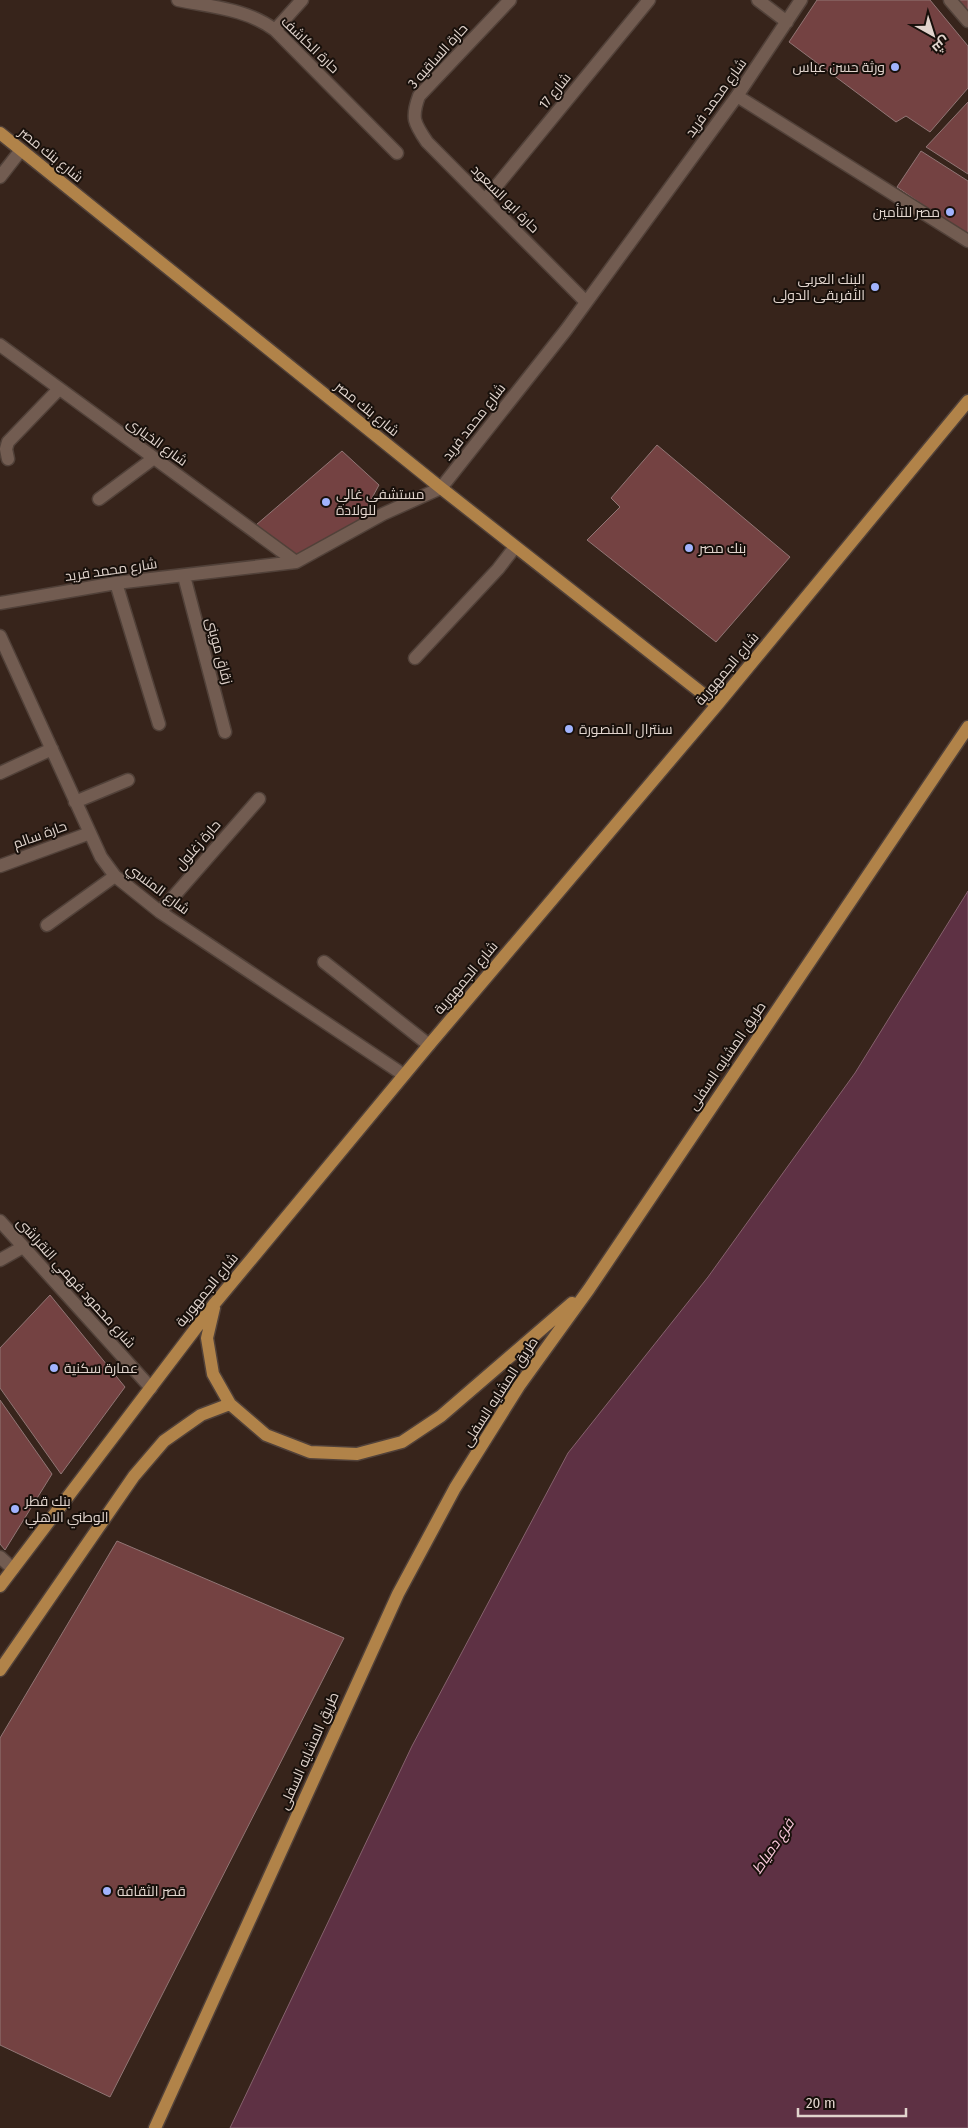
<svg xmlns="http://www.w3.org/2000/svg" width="968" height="2128" viewBox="0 0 968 2128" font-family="'Fira Sans Condensed',Cairo,sans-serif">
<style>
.water{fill:#5e3144;stroke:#85626d}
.building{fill:#744242;stroke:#917675}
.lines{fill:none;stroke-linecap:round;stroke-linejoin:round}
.minor-casing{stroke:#514139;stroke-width:15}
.major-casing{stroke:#514139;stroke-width:15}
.minor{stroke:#725c51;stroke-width:12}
.major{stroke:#b18349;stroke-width:12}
.poi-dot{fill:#a1b3fd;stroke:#18100b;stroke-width:2}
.labels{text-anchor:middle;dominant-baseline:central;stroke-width:4;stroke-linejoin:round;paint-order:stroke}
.street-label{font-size:14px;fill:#e1d4cd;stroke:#18100b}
.poi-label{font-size:14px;fill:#e1d4cd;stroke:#18100b;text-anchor:start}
.water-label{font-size:15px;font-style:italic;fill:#fccbde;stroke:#18100b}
</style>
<rect width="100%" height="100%" fill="#37241b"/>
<!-- water -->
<path class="water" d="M968,891v1237h-738l182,-382 156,-293 140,-176 147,-204z"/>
<!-- building -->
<path class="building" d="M817,0h113l38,46v42l-38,44 -24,-16 -10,6 -107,-80z
M956,0h12v13z
M968,102v72l-42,-27z
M921,151l47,30v55l-71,-49z
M657,445l133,112 -74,85 -129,-102 33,-33 -9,-9z
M342,451l37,34 -19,35 -63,37 -41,-32z
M50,1295l75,92 -64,87 -61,-86v-40z
M0,1400l52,74 -47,76 -5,-6z
M117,1541l227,97 -234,459 -110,-52v-307z"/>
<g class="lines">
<defs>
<path id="minor" d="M178,0c34,7 69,9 97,30l122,123
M510,0l-91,96c-8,22 -5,27 8,46l158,159
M758,0l29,22
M950,0l18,21
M275,30l27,-30
M737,96l231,145
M0,177l21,-27
M485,200l164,-200
M0,345l296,217
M8,459l-2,-10 2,-7 51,-53
M99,499l55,-41
M184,576l41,156
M116,583l43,141
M0,603l116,-20 180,-21 87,-48 58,-26 125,-158 171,-234 64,-96
M0,636l101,221 14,19 45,36 244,163
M415,658l83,-89 17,-22
M0,773l52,-24
M75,802l53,-22
M0,866l90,-33
M160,912l99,-113
M47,925l68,-49
M324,962l105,83
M0,1221l151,167
M0,1260l23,-13
M0,1557l13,12"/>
<path id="major" d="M0,133l441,355 276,217
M214,1308l-7,30 6,36 17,30 36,31 44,17 47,2 45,-12 39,-26 131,-113
M0,1586l215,-283 214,-258 288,-340 251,-304
M0,1670l134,-194 30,-35 37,-26 29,-11
M155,2128l243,-534 57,-106 64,-102 70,-97 379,-562"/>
</defs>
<!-- minor casing -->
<use href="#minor" class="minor-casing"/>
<!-- major casing -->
<use href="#major" class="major-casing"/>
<!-- minor -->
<use href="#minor" class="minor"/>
<!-- major -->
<use href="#major" class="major"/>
</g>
<!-- markers -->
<g class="poi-dot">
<circle cx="895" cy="67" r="5"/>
<circle cx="950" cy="212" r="5"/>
<circle cx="875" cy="287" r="5"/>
<circle cx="326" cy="502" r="5"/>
<circle cx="689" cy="548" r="5"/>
<circle cx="569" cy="729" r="5"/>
<circle cx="54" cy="1368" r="5"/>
<circle cx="15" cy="1509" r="5"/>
<circle cx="107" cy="1891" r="5"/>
</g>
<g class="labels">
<!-- street labels -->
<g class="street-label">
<text transform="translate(310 45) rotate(44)">حارة الكاشف</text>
<text transform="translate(438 56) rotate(-48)">حارة الساقيه 3</text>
<text transform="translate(555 91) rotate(-51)">شارع 17</text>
<text transform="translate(716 98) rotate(-54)">شارع محمد فريد</text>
<text transform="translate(51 155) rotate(39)">شارع بنك مصر</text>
<text transform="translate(505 199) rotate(45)">حارة ابو السعود</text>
<text transform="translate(367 409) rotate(39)">شارع بنك مصر</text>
<text transform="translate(474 422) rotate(-52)">شارع محمد فريد</text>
<text transform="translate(157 442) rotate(36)">شارع الخيارى</text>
<text transform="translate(111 570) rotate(-8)">شارع محمد فريد</text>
<text transform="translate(219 651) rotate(75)">زقاق موينى</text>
<text transform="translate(727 669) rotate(-50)">شارع الجمهورية</text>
<text transform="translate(40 835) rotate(-20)">حارة سالم</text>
<text transform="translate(198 845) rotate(-49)">حارة زغلول</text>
<text transform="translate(158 889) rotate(37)">شارع المنسي</text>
<text transform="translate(466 978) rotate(-50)">شارع الجمهورية</text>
<text transform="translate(727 1056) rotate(-56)">طريق المشايه السفلى</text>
<text transform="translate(76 1283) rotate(48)">شارع محمود فهمي النقراشى</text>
<text transform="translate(207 1290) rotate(-51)">شارع الجمهورية</text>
<text transform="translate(500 1392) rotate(-57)">طريق المشايه السفلى</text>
<text transform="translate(309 1751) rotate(-66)">طريق المشايه السفلى</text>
</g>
<!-- poi labels -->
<g class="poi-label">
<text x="885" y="67" text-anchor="end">ورثة حسن عباس</text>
<text x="940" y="212" text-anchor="end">مصر للتأمين</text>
<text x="865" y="279" text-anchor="end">البنك العربى<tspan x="865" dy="16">الأفريقى الدولى</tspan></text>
<text x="336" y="494">مستشفى غالي<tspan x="336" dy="16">للولادة</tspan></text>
<text x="699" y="548">بنك مصر</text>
<text x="579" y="729">سنترال المنصورة</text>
<text x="64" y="1368">عمارة سكنية</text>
<text x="25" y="1501">بنك قطر<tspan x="25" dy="16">الوطني الاهلي</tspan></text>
<text x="117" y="1891">قصر الثقافة</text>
</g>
<!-- water labels -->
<g class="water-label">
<text transform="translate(773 1846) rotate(-56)">فرع دمياط</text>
</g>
</g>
<!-- north arrow -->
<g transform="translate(933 35) rotate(141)" stroke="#18100b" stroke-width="4" paint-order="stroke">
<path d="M0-4L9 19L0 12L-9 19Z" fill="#e1d4cd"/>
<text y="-8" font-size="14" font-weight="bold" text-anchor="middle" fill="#e1d4cd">ش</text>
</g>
<!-- scale -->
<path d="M798 2108v8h108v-8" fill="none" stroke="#e1d4cd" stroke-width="2.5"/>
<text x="806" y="2108" font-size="15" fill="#e1d4cd" stroke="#18100b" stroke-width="4" paint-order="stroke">20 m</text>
</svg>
